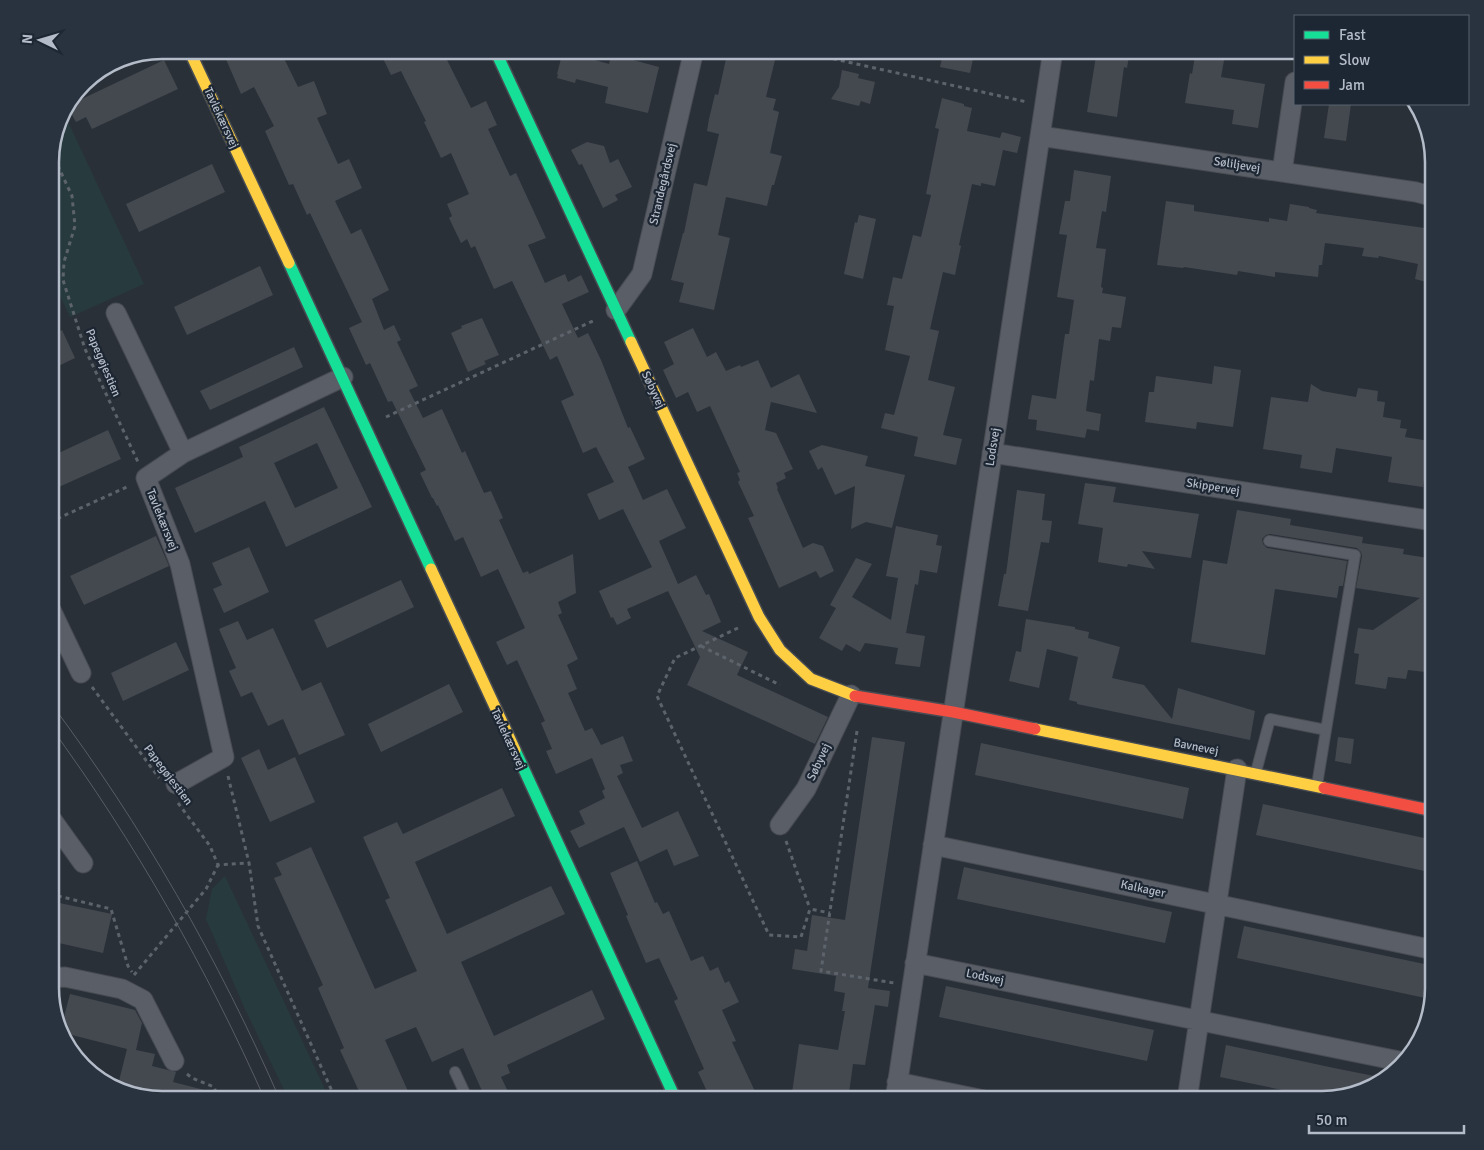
<svg xmlns="http://www.w3.org/2000/svg" width="1484" height="1150" viewBox="0 0 1484 1150" font-family="Signika,sans-serif">
<style>
.green{fill:#273a3e}
.building{fill:#444950;fill-rule:evenodd}
.lines{fill:none;stroke-linecap:round;stroke-linejoin:round}
.lane-casing{stroke:#484c53;stroke-width:12}
.street-casing{stroke:#484c53;stroke-width:21}
.fast-casing{stroke:#484c53;stroke-width:14}
.slow-casing{stroke:#484c53;stroke-width:14}
.jam-casing{stroke:#484c53;stroke-width:14}
.path{stroke:#5d636a;stroke-width:3;stroke-dasharray:4 4;stroke-linecap:butt}
.lane{stroke:#5a5e66;stroke-width:10}
.street{stroke:#5a5e66;stroke-width:19}
.fast{stroke:#16e098;stroke-width:11}
.slow{stroke:#ffcf43;stroke-width:11}
.jam{stroke:#f24e42;stroke-width:11}
.tram{stroke:#595d64;stroke-width:1}
.labels{text-anchor:middle;dominant-baseline:central;stroke-width:4.5;stroke-linejoin:round;paint-order:stroke}
.street-label{font-size:12px;fill:#b4bcc9;stroke:#1d2633}
.rim{fill:none;stroke:#b4bcc9;stroke-width:2.5}
</style>
<rect width="100%" height="100%" fill="#2a3038"/>
<!-- green -->
<path class="green" d="M63,111l81,173 -74,33 -20,-42v-121z
M225,876l105,224h-41l-45,-93 -38,-88 6,-30z"/>
<!-- building -->
<path class="building" d="M222,50h58l18,37 16,-6 13,33 -10,4 21,46 11,-5 13,29 -27,13 16,33 10,-5 28,61 -17,9 12,31 10,-5 7,15 -4,2 21,44 -9,4 14,28 19,-9 20,44 3,-2 19,42 7,-2 12,27 -4,2 24,53 5,-2 1,3 44,-20 3,39 -18,9 4,11 -4,2 20,44 -11,6 10,24 -9,4 17,38 7,-3 9,17 22,-9 10,25 -13,4 3,8 -6,3 25,52 36,-17 21,45 -25,10 -7,-17 -27,13 -16,-35 -45,21 -9,-17 15,-7 -6,-13 26,-13 -3,-7 3,-2 -13,-31 -36,16 -10,-23 6,-2 -11,-26 4,-2 -28,-61 -10,5 -11,-23 29,-14 -27,-59 -17,8 -18,-40 -8,4 -17,-36 -1,1 -4,-8h-1l-12,-25 6,-3 -34,-69 -4,1 -18,-39 -4,2 -17,-37 13,-6 -52,-109 -3,2 -14,-31 -4,1 -24,-54 9,-5 -20,-39 -13,7z
M379,50h63l29,58 15,-7 11,24 -9,4 22,47 6,-3 30,65 -18,7 17,38 20,-9 3,8 13,-7 8,17 -27,12 16,34 10,-5 13,27 27,68 2,-1 15,32 -17,8 15,33 24,-11 19,39 -27,13 19,43 18,-9 10,20 3,-1 12,28 -19,9 46,21 -11,23 91,42 -13,27 -128,-59 13,-28 -32,-66 -41,18 4,9 -14,7 -4,-8 -2,1 -12,-27 53,-24 -29,-58 -24,11 -12,-26 27,-12 -18,-35 -13,6 -22,-52 13,-6 -17,-39 -7,4 -38,-79 -18,8 -19,-43 -4,2 -4,-9 -6,4 -12,-25 3,-2 -5,-12 22,-10 -18,-41 -10,5 -17,-36 2,-1 -25,-50 -10,4z
M728,50h23l-1,3 25,7 -9,37 10,2 -3,11 6,2 -9,41 12,3 -8,29h-2l-5,21 -41,-9 -8,38 12,3 -16,72 -35,-8 5,-19 -13,-3 12,-47h1l10,-50 13,3 12,-52 -12,-3 2,-12 6,-25 3,1z
M944,50h31l-5,23 -30,-6z
M1097,50h33l-3,18 -3,-1 -7,50 -30,-5z
M1196,50l29,5 -4,22 44,7 -7,44 -26,-4 2,-14 -49,-7 5,-30 2,1z
M563,51l46,13 2,-10 48,13 -11,46 -43,-10 3,-16 -32,-8 -1,4 -18,-5 1,-3 -1,-1z
M164,60l14,29 -86,40 -6,-12 -10,5 -9,-16z
M842,70l17,4 -1,4 17,4 -5,22 -9,-3 -2,5 -28,-7 8,-12z
M942,98l22,6v2l8,2 -5,23 33,7 2,-6 19,5 -4,16 -14,-3 -8,36 -14,-3v3l-9,-2 -13,61 2,1 -6,29 -12,-3 -13,57 9,2 -11,49 27,7 -12,48 19,4 -6,26 -42,-9 4,-19 -37,-9 4,-15 9,2 16,-59 -25,-6 9,-44 -7,-1 6,-28 9,2 11,-44 8,2 10,-42 -5,-1 13,-65 -4,-1z
M1329,104h22l-5,37 -22,-3z
M587,142l17,4 6,17 8,-4 14,28 -17,8 3,5 -15,8 -21,-44 -3,1 -8,-15z
M212,164l13,28 -86,40 -13,-28z
M1074,170l37,6 -5,36 -4,-1 -6,37 10,1 -5,38 2,1 -1,5 24,4 -5,31 -9,-1 -2,14 -11,-2 -5,42 -4,-1 -4,31 15,3 -2,17 -12,-2 -2,9 -49,-8 1,-10 -9,-1 4,-24 24,4 9,-65h4l5,-34 -17,-3 10,-62 -8,-1 6,-33h5z
M1166,201l28,4v6l75,11v-4l18,3 3,-17 19,3v1l8,2 -1,3 109,15 1,-6 8,1v61l-19,-5 3,-15 -39,-8 -1,2 -16,-2 2,-8 -39,-5 -3,22h-3l-1,12 -43,-5v5l-37,-6 -1,4 -53,-8 -1,1 -26,-3z
M859,215l17,4 -13,60 -19,-5 11,-52 2,1z
M260,266l13,29 -86,40 -13,-28z
M482,318l17,37 -15,6 2,3 -18,8 -17,-39 11,-5 -1,-2z
M693,328l14,29 9,-5 10,19 14,-6 1,2 17,-7 13,28 28,-14 18,39 -46,-11 -6,28 11,3 17,36 -9,4 2,5 -10,5 2,5 -1,1 26,59 10,-5 10,3 11,25 -14,7 -4,-7 -37,17 -31,-70 6,-2 -16,-34 2,-2 -3,-7 3,-1 -30,-66 -13,6 -9,-20 -12,6 -13,-28 11,-6 -10,-22z
M62,330l13,28 -25,12v-34z
M294,347l9,20 -93,43 -10,-19z
M1214,366l27,4 -8,57 -36,-5 -1,7 -51,-7 4,-30h5l2,-16 56,8z
M1311,384l11,7 34,6 2,-9 20,3 -1,10 8,1 -2,15 18,3 -1,8 7,1 -2,8 24,4 -6,46 -35,-5 4,-25 -56,-9 -4,25 -32,-5 2,-13 -39,-6 8,-52 37,5z
M324,407l48,100 -86,40 -21,-46 -70,32 -20,-45 68,-31 -4,-10zM317,443l21,45 -43,20 -21,-45z
M108,430l13,29 -71,32v-34z
M822,445l46,11 -3,10 40,9 -13,53 -26,-6 -15,7 4,-43 -20,9 -13,-28 -4,3 -9,-19z
M1085,483l31,4 -3,15 86,12 -8,44 -49,-7 13,18 -27,-5 -1,3 -29,-5 5,-34 -25,-4z
M1017,490l28,4 -3,26 10,1 -3,22 -8,-1 -13,69 -30,-5 6,-32h2z
M1237,510l54,9 -1,6 73,12 -1,6 42,6 -1,5 31,5v114l-26,-3 -2,9 -18,-2 -2,12 -31,-5 4,-30 -5,-1 4,-25 15,2 47,-32 -64,-10 6,-32 -1,-4 -4,-4 -87,-14 -4,1 -4,4 1,5 4,4 80,13 -4,25h-4l-2,12 -62,-9 -10,66 -74,-13 12,-82 24,4z
M896,526l42,9 -2,10 6,1 -5,27 -17,-3 -2,15 -3,-1 -9,49 19,3 -5,31 -25,-3 3,-16 -33,-5 -5,9 -14,-8 -4,7 -23,-13 17,-30 -6,-3 26,-47 16,6 -20,33 39,23 7,-42 -12,-2z
M156,536l13,30 -85,39 -14,-29z
M249,547l20,45 -45,21 -11,-24 9,-4 -10,-22z
M401,580l13,27 -87,41 -13,-28z
M1026,619l49,8v2l14,3 -1,6 32,9 -8,31 32,7 28,34 6,-31 77,23 -5,29 -173,-36v-2l-8,-2 9,-43 -31,-8 -8,39 -30,-7 7,-30 5,1z
M238,621l9,19 26,-12 29,63 19,-9 24,53 -46,20 -16,-36 -15,7 -16,-34 -11,5 -12,-26 7,-3 -17,-39z
M176,642l13,28 -66,31 -12,-28z
M449,684l14,28 -82,40 -13,-28z
M872,737l33,5 -37,246 22,3 -2,16 -13,-2 -10,60 -12,-1 -5,36h-57l8,-56 39,6 7,-39h-3l3,-18 -11,-2 2,-15 -44,-7 3,-20 12,2 5,-36 33,5z
M1338,737l16,2 -3,25 -16,-3z
M981,743l208,45 -6,31 -208,-44z
M259,749l9,21 27,-13 20,45 -45,20 -29,-64z
M502,788l13,28 -100,46 32,72 104,-48 14,28 -104,48 33,74 98,-46 13,29 -98,46 3,8 -9,4 11,23h-26l-23,-52 -31,14 -16,-35 -31,13 27,60h-49l-23,-50 4,-2 -26,-60 5,-3 -49,-107 8,-3 -6,-12 35,-16 64,142 42,-18 -32,-71 5,-2 -27,-61 34,-15 6,12z
M1263,804l171,36v33l-178,-38z
M637,861l18,42 2,-1 6,12 6,-3 22,50 12,-5 7,15 8,-4 7,16 4,-2 10,21 -17,8 14,31 -4,1 27,58h-48l-13,-28 6,-3 -30,-68 4,-2 -19,-41 -13,5 -20,-47 2,-1 -18,-42z
M964,867l208,45 -7,31 -208,-44z
M50,901l62,13 -9,39 -53,-12z
M1244,926l190,40v22l-4,11 -193,-41z
M946,986l208,44 -7,31 -208,-44z
M70,994l65,16 7,13 -6,27 19,4 -3,12 24,6 -3,10 47,12 -1,6h-57l-22,-7 1,-2 -23,-6 9,-36 -67,-17z
M1226,1045l108,23 50,10 -13,11 -45,10 -106,-22z"/>
<g class="lines">
<defs>
<path id="lane" d="M1269,541l86,14 -29,175
M1256,772l14,-53 56,11 -9,55
M455,1072l13,28"/>
<path id="street" d="M1040,136l376,56 18,5
M1282,172l13,-90
M616,310l26,-36 52,-224
M116,313l67,140 160,-76
M992,453l442,68
M50,608l31,65
M176,784l48,-27 -44,-193 -34,-86 37,-25
M50,817l33,46
M780,825l26,-36 45,-94
M933,845l501,105
M915,963l489,99
M50,978l15,-1 57,12 21,11 31,61
M897,1082l87,18
M895,1100l158,-1050
M1187,1100l50,-331"/>
<path id="fast" d="M495,50l136,292
M289,263l142,306
M515,750l161,350"/>
<path id="slow" d="M189,50l100,213
M631,342l128,275 21,33 31,29 44,17
M431,569l84,181
M1035,729l289,59"/>
<path id="jam" d="M855,696l98,16 82,17
M1324,788l110,23"/>
</defs>
<!-- lane casing -->
<use href="#lane" class="lane-casing"/>
<!-- street casing -->
<use href="#street" class="street-casing"/>
<!-- fast casing -->
<use href="#fast" class="fast-casing"/>
<!-- slow casing -->
<use href="#slow" class="slow-casing"/>
<!-- jam casing -->
<use href="#jam" class="jam-casing"/>
<!-- path -->
<path class="path" d="M794,50l233,52
M51,151l21,45 3,30 -11,36 -1,18 22,69 53,113
M386,417l209,-97
M50,522l79,-36
M738,628l-63,30 -18,38 112,239 32,2 9,-28 20,4
M701,646l79,39
M92,687l67,91
M857,731l-36,240 73,12
M228,776l21,87
M178,803l32,43 8,19 31,-2 9,63 78,174
M786,841l24,68
M50,894l61,15 17,57 4,6
M134,975l72,-86 12,-24
M187,1074l5,4 22,9 5,13"/>
<!-- lane -->
<use href="#lane" class="lane"/>
<!-- street -->
<use href="#street" class="street"/>
<!-- fast -->
<use href="#fast" class="fast"/>
<!-- slow -->
<use href="#slow" class="slow"/>
<!-- jam -->
<use href="#jam" class="jam"/>
<!-- tram -->
<path class="tram" d="M50,702c92,123 169,258 230,398
M50,726c85,116 157,243 215,374"/>
</g>
<g class="labels">
<!-- street labels -->
<g class="street-label">
<text transform="translate(221 118) rotate(65)">Tavlekærsvej</text>
<text transform="translate(1237 165) rotate(9)">Søliljevej</text>
<text transform="translate(663 184) rotate(-77)">Strandegårdsvej</text>
<text transform="translate(103 363) rotate(67)">Papegøjestien</text>
<text transform="translate(653 390) rotate(65)">Søbyvej</text>
<text transform="translate(993 447) rotate(-81)">Lodsvej</text>
<text transform="translate(1213 487) rotate(9)">Skippervej</text>
<text transform="translate(162 520) rotate(68)">Tavlekærsvej</text>
<text transform="translate(508 739) rotate(65)">Tavlekærsvej</text>
<text transform="translate(1196 747) rotate(11)">Bavnevej</text>
<text transform="translate(819 762) rotate(-65)">Søbyvej</text>
<text transform="translate(168 775) rotate(53)">Papegøjestien</text>
<text transform="translate(1143 889) rotate(12)">Kalkager</text>
<text transform="translate(985 977) rotate(12)">Lodsvej</text>
</g>
</g>
<!-- crop -->
<path d="M0 0H1484V1150H0ZM162 59H1322A103 103 0 0 1 1425 162V988A103 103 0 0 1 1322 1091H162A103 103 0 0 1 59 988V162A103 103 0 0 1 162 59Z" fill="#29323f" fill-rule="evenodd"/>
<path class="rim" d="M162 59H1322A103 103 0 0 1 1425 162V988A103 103 0 0 1 1322 1091H162A103 103 0 0 1 59 988V162A103 103 0 0 1 162 59Z"/>
<!-- legend -->
<rect x="1294" y="15" width="175" height="90" fill="#1d2633" stroke="#59626f"/>
<rect x="1304" y="31" width="25" height="8" fill="#16e098" stroke="#59626f"/>
<text x="1339" y="40" font-size="15" fill="#b4bcc9">Fast</text>
<rect x="1304" y="56" width="25" height="8" fill="#ffcf43" stroke="#59626f"/>
<text x="1339" y="65" font-size="15" fill="#b4bcc9">Slow</text>
<rect x="1304" y="81" width="25" height="8" fill="#f24e42" stroke="#59626f"/>
<text x="1339" y="90" font-size="15" fill="#b4bcc9">Jam</text>
<!-- north arrow -->
<g transform="translate(40 40) rotate(275)" stroke="#1d2633" stroke-width="4" paint-order="stroke">
<path d="M0-4L9 19L0 12L-9 19Z" fill="#b4bcc9"/>
<text y="-8" font-size="14" font-weight="bold" text-anchor="middle" fill="#b4bcc9">N</text>
</g>
<!-- scale -->
<path d="M1309 1125v8h155v-8" fill="none" stroke="#b4bcc9" stroke-width="2.5"/>
<text x="1316" y="1125" font-size="15" fill="#b4bcc9" stroke="#1d2633" stroke-width="4" paint-order="stroke">50 m</text>
</svg>
